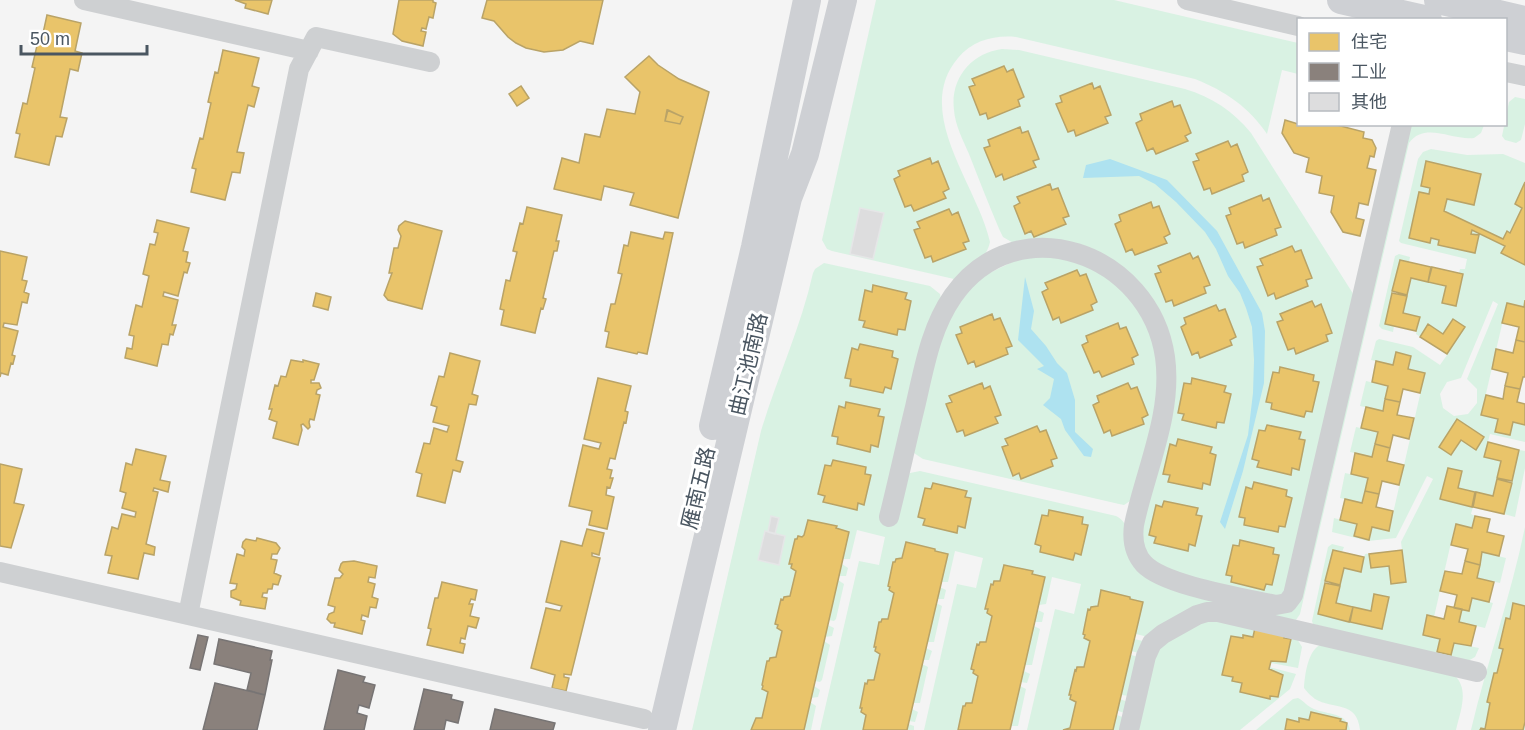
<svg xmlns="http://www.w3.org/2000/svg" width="1525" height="730" viewBox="0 0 1525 730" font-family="Helvetica,'Noto Sans SC',sans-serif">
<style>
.green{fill:#d9f2e3;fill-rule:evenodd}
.water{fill:#aee2f0}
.homes{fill:#e9c46a;stroke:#b9a367;stroke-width:1.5;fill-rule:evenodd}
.industry{fill:#8a817c;stroke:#777474;stroke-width:1.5}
.building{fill:#ddddde;stroke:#e5e6e7;stroke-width:1.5}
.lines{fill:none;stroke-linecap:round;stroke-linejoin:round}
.street{stroke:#ced0d2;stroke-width:20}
.secondary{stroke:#ced0d4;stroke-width:28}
.labels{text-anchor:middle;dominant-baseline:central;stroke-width:6;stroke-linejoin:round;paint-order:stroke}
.street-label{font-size:21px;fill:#4a5661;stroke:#fff}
</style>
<rect width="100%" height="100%" fill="#f4f4f4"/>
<!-- green -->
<path class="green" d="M876,0h238l184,43v31l-16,-4 -15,64c-18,-27 -42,-43 -72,-55l-179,-42c-21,-2 -43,3 -58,21 -46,54 20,128 32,184 -3,16 -21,33 -36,37l-122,-28 -5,-2 -5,-9z
M1002,49l17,1 166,39c27,8 48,22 66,44l101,159 2,5 -70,301 -94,-19 -34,-13 -17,-27 32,-140 -38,-120 -118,-35 -12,-7 -3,-6c-11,-26 -21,-51 -31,-77 -6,-14 -14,-29 -15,-44 -4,-31 17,-57 48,-61z
M1515,97l10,2v25l-4,16 -5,3 -11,-3 -3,-4 7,-34z
M1408,125h76l-3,8 -7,5c-21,3 -49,-17 -65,5l-109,471 -4,6 -80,-15 -68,32 -12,-3 -2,5 9,2 -4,12 -8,-2v4l8,2 -10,39 -7,-1 -2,4 8,3 -3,11 -7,-2 -1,4 8,3 -2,12h-96l28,-121 19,5 7,-30 -29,-7 -6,27 -7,1 -1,5 6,3 -2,9h-7l-1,4 6,3 -8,36h-7l-1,6 6,3 -3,9 -6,-1 -1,4 6,3 -8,37h-7l-1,4h-86l33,-146 19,4 7,-30 -28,-7 -7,31h-7l-1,5 6,3 -2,9h-7l-1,4 6,3 -8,36h-7l-1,6 6,3 -3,9h-6l-1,4 6,3 -8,36h-7l-1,6 6,3 -3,10 -6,-1 -1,3 6,2v4h-94l39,-169 20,4 6,-28 -28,-7 -7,29h-7l-1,5 6,4 -2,8h-7l-1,4 6,4 -8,35 -2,2 -5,-1 -1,5 6,3 -2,8 -7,1 -1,4 6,4 -8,35 -2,2 -5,-1 -1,5 6,4 -2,7 -7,1 -1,4 6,4 -5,24h-119l69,-299c16,-53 40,-104 52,-158l2,-4 9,-6 106,23 10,8 1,6 -35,176 4,-3 10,-2 196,45c15,7 14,29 17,44l150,51z
M1431,149l36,6 36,-1 22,9v137l-1,7 -17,-4 -26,112 17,4 -2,13 14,3 3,-13 12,3v17l-35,-8 -6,23 17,4 -8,35 -35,-8 4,-17 -14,-3 -7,31 32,8 -2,7 4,2 -3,12 -17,-3 -21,92 -7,-2 -4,20 17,4 -3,13 14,3 3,-12 25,5 -4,9 -9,5 -153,-38 -1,-3 16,-74 4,-3 12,3 -2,5 -9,-2 -15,64 64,15 7,-32 -14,-3 -4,17 -35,-8 8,-35 16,4 5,-18 37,-4 -1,-8 32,-63 -6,-3 -31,62 -28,3 -36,-9 2,-14 23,6 -3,12 14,4 4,-13 17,4 36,-158 -17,-4 2,-13 -14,-3 -3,12 -22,-5 5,-19 3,-2 34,8 27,18 7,-10 -31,-21 3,-17 -16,-4 8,-35 35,8 -4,16 14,4 7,-31 -4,-2 1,-4h5l2,-10 -66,-16 -2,-2 19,-82 5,-7zM1493,301l5,3 -31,75 10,10v14l-9,11 -14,2 -11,-8 -3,-14 7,-12 14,-4zM1457,419l27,18 -8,13 -15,-10 -10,15 -12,-8zM1402,550l4,32 -15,2 -2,-18 -18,2 -1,-14z
M1399,254l11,3 -1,5 -9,-2 -15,64 9,2 -1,6 -11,-3 -3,-3 16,-70z
M1027,255l50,3 53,36 27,53 1,56 -25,96 -9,6 -5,-1 -196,-45 -9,-6 -2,-5 31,-121 34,-48z
M1366,381l22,5 -5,25 -23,-5z
M1356,427l22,5 -6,25 -22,-5z
M1519,450l6,1v17l-10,49 -11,-3z
M1345,473l23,5 -6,25 -22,-5z
M1525,527v203h-54c16,-68 40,-134 54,-203z
M1482,552l24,6 -6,25 -23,-5z
M1472,598l21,5 -8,25 -26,-6 3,-13 7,2z
M1204,619l92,18 6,10 -4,21 -27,-5 -2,4 27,7 -6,15 -50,41h-104l21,-83z
M1322,644l132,31c16,14 6,37 2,55h-96c-3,-30 -27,-20 -45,-31 -4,-3 -8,-7 -11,-11 1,-14 4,-39 18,-44z
M1298,698c6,3 10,9 16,11 14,6 33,3 36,21h-94l37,-31z"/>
<!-- water -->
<path class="water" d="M1110,159l57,21 50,51 45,82 3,18 -1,52 -21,88 -18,58 -5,-7 28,-87 5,-42 1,-33 -2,-33 -6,-19 -6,-15 -12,-17 -12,-27 -11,-17 -29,-30 -21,-18 -16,-8 -56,2 3,-13z
M1025,277l9,34 -3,18 15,17 11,17 10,10 8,27v32l18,17 -2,8 -7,-1 -19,-26 -4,-11 -18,-14 7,-7 4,-19 -17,-10 7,-3 -26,-26z"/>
<!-- homes -->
<path class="homes" d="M235,0h37l-4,14 -23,-6 1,-4z
M399,0h34v2l3,1 -3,15 -4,-1 -3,12 -4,-1 -1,3 5,1 -3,14 -21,-5 -9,-7z
M487,0h116l-10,44 -13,-3 -17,9 -19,2 -18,-4 -10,-5 -8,-6 -14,-16 -12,-3z
M47,15l34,8 -6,28 7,2 -4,18 -8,-2 -10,48 7,1 -5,19 -6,-1 -7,29 -34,-8 5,-23 -4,-1 7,-30 4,1 8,-36 -3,-1 7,-30 3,1z
M223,50l36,8 -7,28 7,2 -5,19 -6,-2 -11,47 7,1 -4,20 -8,-1 -7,28 -34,-8 5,-23 -4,-1 8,-30 3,1 8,-36 -3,-1 7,-30 3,1z
M649,56l9,9 21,14 30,13 -31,126 -48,-13 4,-12 -30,-7 -3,14 -47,-11 8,-31 17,5 6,-29 15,3 7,-28 28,5 5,-22 -15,-15zM667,110l16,7 -3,7 -15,-3z
M1004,66l3,6 6,-3 11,28 -6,3 2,6 -32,13 -2,-6 -6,2 -11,-28 6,-2 -3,-6z
M1092,83l2,6 6,-3 11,29 -6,2 3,6 -32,13 -2,-6 -6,2 -12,-28 6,-2 -2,-6z
M521,86l8,12 -12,8 -8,-12z
M1172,101l2,6 6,-2 11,28 -6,3 3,5 -32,13 -3,-6 -6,3 -11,-28 6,-3 -2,-6z
M668,110l15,7 -3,7 -15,-3z
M1285,120l13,4h35l31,8 -1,6 9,2 4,8 -2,9 -4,-1 -3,12 9,2 -8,35 -9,-2 -3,15 8,2 -4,16 -17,-4 -12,-20 3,-16 -15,-3 3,-17 -16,-4 3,-14 -15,-5 -12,-20z
M1020,127l2,6 6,-2 11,28 -6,2 3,6 -32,13 -2,-6 -6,3 -12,-29 6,-2 -2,-6z
M1228,141l3,6 6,-3 11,28 -6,3 2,6 -32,13 -2,-6 -6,2 -11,-28 6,-2 -3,-6z
M930,158l2,6 6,-3 11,28 -6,3 3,6 -32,13 -3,-6 -6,2 -11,-28 6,-3 -2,-5z
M1426,161l55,13 -7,31 -27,-6 -3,12 59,28 4,-8 3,2 12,-25 -7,-4 10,-22v83l-24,-12 4,-7 -33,-16 -1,4 8,1 -4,18 -37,-8 1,-5 -8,-2 -1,5 -21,-5 10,-46 10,2 1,-6 -9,-2z
M1050,184l2,6 6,-2 11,28 -6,2 3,6 -32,13 -3,-6 -6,3 -11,-28 6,-3 -3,-6z
M1261,195l2,6 6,-3 12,29 -6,2 2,6 -32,13 -2,-6 -6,2 -11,-28 5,-2 -2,-6z
M1151,202l2,6 6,-2 11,28 -6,3 3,6 -32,12 -3,-6 -6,3 -11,-28 6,-3 -2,-6z
M527,207l35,8 -6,26h3l-2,10h-3l-11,47 3,1 -3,10 -2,-1 -6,25 -34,-8 3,-15 -4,-1 6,-29 4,1 7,-29 -4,-1 7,-28 3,1z
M949,209l3,6 6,-3 11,29 -6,2 3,6 -33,13 -2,-6 -6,2 -11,-28 6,-2 -3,-6z
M157,220l32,8 -6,23 5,1 -2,10 4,1 -3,10 -3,-1 -6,24 -14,-4 -1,4 15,4 -6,25h4l-3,10 -3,-1 -2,11 -6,-1 -5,22 -32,-8 2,-10 5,1 2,-13 -5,-1 7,-30 6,2 7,-31 -6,-2 7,-30 5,1 3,-12 -4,-1z
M405,221l37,10 -20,78 -34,-9 -4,-5 8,-22h-3l5,-25h4l3,-12 -3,-6 1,-4z
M631,232l32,7 2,-7 8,1 -26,121 -9,-2 -1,2 -31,-7 3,-15 -4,-1 6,-27h4l7,-30 -4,-1 6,-28 4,1z
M1292,246l3,6 6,-2 11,28 -6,2 2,6 -32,13 -2,-6 -6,3 -11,-29 6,-2 -3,-6z
M0,251l27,6 -5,23 5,1 -3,11 5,2 -2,9 -5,-1 -5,23 -13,-2 -1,4 15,4 -6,24 3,1 -2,8 -2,-1 -3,12 -7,-2 -1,4z
M1190,253l3,6 5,-3 12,29 -6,2 2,6 -32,13 -2,-6 -6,2 -11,-28 6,-2 -3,-6z
M1400,260l31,7 -3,15 -17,-4 -4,17 -15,-4z
M1432,267l31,7 -7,32 -14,-3 4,-17 -18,-4z
M1077,270l3,6 6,-2 11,28 -6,3 2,5 -32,13 -2,-6 -6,3 -11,-28 6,-3 -3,-6z
M873,285l34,8 -2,6 6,2 -6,29 -7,-1 -1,6 -34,-8 2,-6 -6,-1 6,-30 7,2z
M316,293l15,4 -3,13 -15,-4z
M1392,293l15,3 -4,17 17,4 -4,14 -31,-7z
M1525,300v42l-9,-2 3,-13 -17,-4 5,-20 17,4z
M1312,301l3,6 6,-3 11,29 -6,2 2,6 -32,13 -2,-6 -6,2 -11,-28 6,-2 -3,-6z
M1216,305l3,6 6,-2 11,28 -6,3 2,5 -32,13 -2,-6 -6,3 -11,-28 5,-3 -2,-6z
M992,314l2,6 6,-2 12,28 -6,2 2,6 -32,13 -2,-6 -6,3 -12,-29 6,-2 -2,-6z
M1453,319l12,8 -18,27 -27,-17 8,-13 15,10z
M1118,323l2,6 6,-2 12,28 -6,3 2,6 -32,13 -3,-6 -5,2 -12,-28 6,-3 -2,-6z
M1516,340l9,2v35h-2l-3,12 -15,-3 3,-13 -16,-4 4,-20 17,4z
M860,344l33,7 -1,6 6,2 -7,30 -6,-2 -2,6 -33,-7 1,-7 -6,-1 7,-30 6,2z
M1396,352l15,4 -3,13 17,4 -5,20 -17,-4 -3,13 -15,-3 3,-13 -16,-4 4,-21 17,4z
M450,353l30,8 -8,33 6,2 -2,9 -7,-1 -13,56 7,2 -3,10 -7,-2 -8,33 -28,-7 5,-22 -6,-2 8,-29 6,1 4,-16 13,4 2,-6 -16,-4 4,-15 -6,-2 8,-29 5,1z
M291,360l12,2v-2l16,4 -5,16h-3v3h8l2,5 -4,2 -1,4 4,1 -6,25 -4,-1 -1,3 1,5 -2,2 -5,-5 -2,1 1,5 -4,15 -25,-7 4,-16 -8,-3 3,-10h-3l6,-24 3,1 3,-10 5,1z
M1280,367l34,8 -1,6 6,1 -7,30 -6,-1 -2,6 -33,-8 1,-6 -6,-1 7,-30 6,1z
M598,378l33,8 -6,25 3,1 -2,11 -2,-1 -9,37 -5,-1 -3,11 5,1 -2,8h3l-3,10 -3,-1 -1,8 8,2 -7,32 -18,-4 3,-14 -23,-5 14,-61 16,4 2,-6 -17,-4z
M1192,378l34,8 -2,6 7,2 -7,29 -7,-1 -1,6 -34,-8 2,-6 -6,-1 6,-30 7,1z
M982,383l2,6 6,-3 11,29 -6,2 3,6 -33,13 -2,-6 -6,2 -11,-28 6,-2 -3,-6z
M1128,383l3,6 6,-2 11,28 -6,3 2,6 -32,12 -2,-6 -6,3 -11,-28 6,-3 -2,-6z
M1505,386l15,3 -3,13 8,2v21l-12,-3 -3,13 -15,-3 3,-13 -17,-4 5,-20 17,4z
M1385,399l15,3 -3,13 17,3 -5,21 -16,-4 -3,13 -15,-4 3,-12 -17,-4 5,-21 17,4z
M846,402l34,7 -2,7 6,1 -6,30 -7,-2 -1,7 -33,-8 1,-7 -6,-1 7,-30 6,2z
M1457,419l27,18 -8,13 -15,-10 -10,15 -12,-8z
M1267,425l34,7 -2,7 6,1 -6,30 -7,-2 -1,7 -34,-8 2,-6 -7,-2 7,-29 6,1z
M1037,426l3,6 6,-2 11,28 -6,2 2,6 -32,13 -2,-6 -6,3 -11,-29 6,-2 -3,-6z
M1178,439l34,8 -2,6 6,2 -6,30 -7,-2 -1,6 -34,-7 2,-7 -7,-1 7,-30 6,2z
M1488,442l31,8 -7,31 -15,-3 4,-17 -17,-4z
M1375,444l15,4 -3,13 17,4 -5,20 -17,-4 -3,13 -14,-3 3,-13 -17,-4 4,-21 17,4z
M136,449l30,7 -6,24 10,2 -2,10 -14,-4 -1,3 5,1 -12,52 9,3 -1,8 -10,-2 -6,26 -30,-6 4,-17 -7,-1 7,-28 6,2 4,-15 13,3 1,-5 -14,-4 4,-15 -6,-2 6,-28 6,2z
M833,460l33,7 -1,7 6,1 -7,30 -6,-2 -1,7 -34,-8 2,-6 -7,-2 7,-29 6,1z
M0,464l22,5 -8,34 10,2 -13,43 -11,-2z
M1448,468l14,3 -4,17 17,4 -3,15 -32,-8z
M1497,479l15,4 -8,31 -31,-7 3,-15 17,4z
M1254,482l33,8 -1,6 6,2 -7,29 -6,-1 -1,6 -34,-7 1,-7 -6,-1 7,-30 6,2z
M933,483l34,8 -2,6 6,1 -6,30 -7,-2 -1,7 -34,-8 2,-6 -7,-2 7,-29 6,1z
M1365,491l14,3 -3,13 17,4 -4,20 -17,-4 -3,13 -15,-4 3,-12 -17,-4 5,-21 17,4z
M1164,501l34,7 -2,7 6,1 -7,30 -6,-2 -1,7 -34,-8 2,-6 -7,-2 7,-30 6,2z
M1049,510l34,7 -1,7 6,1 -7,30 -6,-2 -2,7 -33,-8 1,-6 -6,-2 7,-29 6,1z
M1475,516l15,3 -3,13 17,4 -5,20 -17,-4 -2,13 -15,-4 3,-12 -17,-4 5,-21 16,4z
M808,520l29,6 -1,2 13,4 -45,198h-53l5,-12h6l6,-26 -6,-3 1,-3 -1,-1 5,-24h2l1,-3 6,-1 6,-26 -5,-3 1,-3 -3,-1 6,-25 2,1 1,-3 6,-1 6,-25 -5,-3 1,-4h-3l6,-25h2l1,-3 4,1 2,-2z
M587,529l17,4 -5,22 -7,-2v3l8,2 -29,117 -7,-1v3l5,1 -3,13 -14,-3 3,-13 -24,-7 15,-60 14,3 2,-5 -16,-4 15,-61 21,5z
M257,538l19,5 4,5 -3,6h-5l-1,5 6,1 -3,13 7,3 -3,9 -5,-1 -1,5h-4l-1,4h-4l-1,4 5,1 -2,11 -25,-4 1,-4 -10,-4v-6l5,-2 1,-5 -7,-1 7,-29 7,2 1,-6 -3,-3 1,-5 3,-3 10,2z
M1240,540l34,8 -1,6 6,1 -7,30 -6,-1 -2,6 -33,-8 1,-6 -6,-1 7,-30 6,1z
M906,542l29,7v2l13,3 -41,176h-44l3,-15 -5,-3 1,-4h-2l5,-25 2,1 1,-4h6l6,-26 -5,-3 1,-4h-2l5,-25h2l1,-3h6l6,-26 -5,-3 1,-3 -2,-1 5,-24h2l1,-3 6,-1z
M1333,550l31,7 -3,15 -17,-4 -4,17 -15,-4z
M1402,550l4,32 -15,2 -2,-18 -18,2 -2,-14z
M354,561l23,5 -2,12 -6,-1 -1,5 7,2 -3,13 6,2 -2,9 -6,-1 -2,10 -6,-2 -1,5 4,1 -3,13 -28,-7 1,-4h-4l-4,-4 2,-5 5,-2 1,-5 -7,-2 7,-27h5l3,-4 -4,-4 2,-6 2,-2z
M1465,561l15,4 -3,13 17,4 -5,20 -17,-4 -3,13 -15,-3 3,-13 -17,-4 5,-20 17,3z
M1004,565l29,6 -1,3 13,3 -35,153h-52l5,-24h2l1,-3h6l6,-27 -5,-3 1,-3 -3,-1 6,-25 2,1 1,-3h6l6,-26 -5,-3 1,-4h-3l6,-25 2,1 1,-4h6z
M442,582l35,8 -2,10 -4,-1 -2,5h4l-3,12 9,2 -3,10 -8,-2 -3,13 -4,-1 -1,5 5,1 -2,9 -36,-8 4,-16 -3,-1 7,-30h3z
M1325,583l15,3 -4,17 17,4 -4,15 -31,-8z
M1101,590l29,7v2l13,3 -30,128h-50l7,-2 6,-26 -6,-3 1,-4h-2l6,-25 1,1 1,-4h7l6,-26 -6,-3 1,-3 -2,-1 5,-25 2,1 1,-3 7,-1z
M1374,594l15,3 -7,32 -32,-7 3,-15 18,4z
M1513,603l12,3v116l-2,8h-43l1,-2 4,1 5,-26 -3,-1 7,-29h3l6,-24 -4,-1 7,-30 4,1z
M1447,606l15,3 -3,13 17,4 -5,20 -17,-3 -3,12 -14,-3 3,-13 -17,-4 4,-20 17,4z
M1255,628l30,7 -1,3 7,1 -5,23 -15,-1 -2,8 14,6 -5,22 -8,-1v3l-30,-7 2,-9 -10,-2 1,-4 -11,-2 9,-39 12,2v-3l10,2z
M1311,712l30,7 -1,2 7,2 -1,7h-61l2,-11 12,3v-4l10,2z"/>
<!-- industry -->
<path class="industry" d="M198,635l10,2 -8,33 -10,-2z
M219,639l53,12 -2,9h2l-7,35 -18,-5 4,-17 -37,-9z
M338,670l27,7 -2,5 12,3 -6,23 -10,-3 -2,8 10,3 -3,14h-40z
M215,683l50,12 -8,35h-54z
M424,689l28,6 -1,4 12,3 -5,21 -12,-3 -2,10h-30z
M495,709l60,14 -2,7h-63z"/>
<!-- building -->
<path class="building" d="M860,208l24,5 -11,46 -23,-5z
M771,516l8,2 -4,16 -7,-2z
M765,531l20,5 -6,29 -21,-5z"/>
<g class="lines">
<!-- street -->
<path class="street" d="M84,0l225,51
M1187,0l111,26
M1506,72l19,4
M889,517c9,-36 17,-73 26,-110 9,-38 15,-78 38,-111 64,-91 197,-43 212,61 8,57 -20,114 -31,168 -2,15 0,28 10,39 21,22 101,34 132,41l11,-2 6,-8 109,-471
M0,572l644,147
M188,615l111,-546 17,-32 114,25
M1129,730l17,-74 6,-13 11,-9 34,-19 10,-3h11l259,60"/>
<!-- secondary -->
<path class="secondary" d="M1341,0l87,20
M1438,0l87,20
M1506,37l19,4
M713,426l42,-179 52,-247
M662,730l126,-532 17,-44 38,-154"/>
</g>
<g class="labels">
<!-- street labels -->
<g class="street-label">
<text transform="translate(748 364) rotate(-77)">曲江池南路</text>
<text transform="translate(698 488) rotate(-77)">雁南五路</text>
</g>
</g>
<!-- legend -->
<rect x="1297" y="18" width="210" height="108" fill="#ffffff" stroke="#b7bbc0" stroke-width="1.5"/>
<rect x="1309" y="33" width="30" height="18" fill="#e9c46a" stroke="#b7bbc0" stroke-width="1.5"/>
<text x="1351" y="48" font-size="18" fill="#4a5661">住宅</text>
<rect x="1309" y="63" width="30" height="18" fill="#8a817c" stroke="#b7bbc0" stroke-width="1.5"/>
<text x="1351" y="78" font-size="18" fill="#4a5661">工业</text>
<rect x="1309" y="93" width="30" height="18" fill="#ddddde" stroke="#b7bbc0" stroke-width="1.5"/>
<text x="1351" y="108" font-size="18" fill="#4a5661">其他</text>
<!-- scale -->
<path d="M21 45v9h126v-9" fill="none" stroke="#4a5661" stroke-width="3"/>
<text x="30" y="45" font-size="18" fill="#4a5661" stroke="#ffffff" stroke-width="4.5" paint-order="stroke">50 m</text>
</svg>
